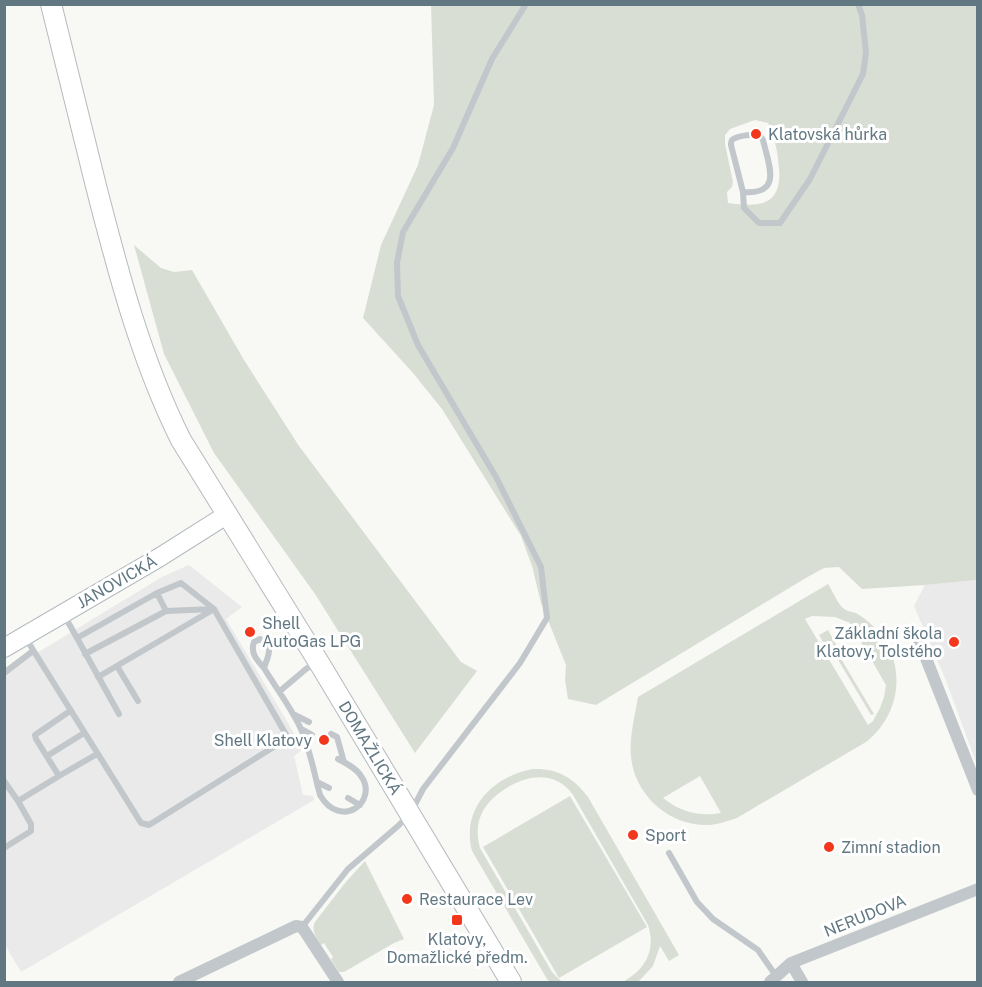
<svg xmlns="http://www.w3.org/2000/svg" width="982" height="987" viewBox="0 0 982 987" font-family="'Public Sans',sans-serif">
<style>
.built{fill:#e9eae9}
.green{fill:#d9ded4;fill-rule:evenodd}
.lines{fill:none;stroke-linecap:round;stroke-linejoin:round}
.secondary-casing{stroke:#b3bbbf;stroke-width:20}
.primary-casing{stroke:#b4bbbe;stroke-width:22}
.lane{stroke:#c1c7ca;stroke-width:6}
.street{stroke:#c1c7ca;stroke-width:12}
.secondary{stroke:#fff;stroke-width:18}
.primary{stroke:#fff;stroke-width:20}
.poi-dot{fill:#f2371c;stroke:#fff;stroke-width:2}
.labels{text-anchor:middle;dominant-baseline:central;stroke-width:6;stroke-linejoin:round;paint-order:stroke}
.poi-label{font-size:16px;fill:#617883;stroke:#fff;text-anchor:start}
.street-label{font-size:16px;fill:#617883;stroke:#fff}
</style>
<rect width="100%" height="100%" fill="#f8f8f5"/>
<!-- built -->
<path class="built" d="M189,565l53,42 -16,12 72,121 3,11 -7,5 9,39 10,1 1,4 -293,172 -16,-27 -1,-272 158,-96z
M977,580v185l-32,-87 -31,-72 11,-21z"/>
<!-- green -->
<path class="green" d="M431,5h546v575l-52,5 -63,4 -23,-22 -15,1 -20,11 -208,126 -28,-6 -3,-19 1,-15 -25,-62 -9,-37 -11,-30 -79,-127 -29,-36 -50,-55 18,-73 37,-80 16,-60zM755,120l13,3c7,15 10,30 11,46 3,38 -21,38 -51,34l-1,-11 5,-5 1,-5 -8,-38v-9l5,-6z
M134,245l27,23 13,4 18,-2 52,90 55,86 162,216 16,9 -62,82 -100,-159 -101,-141 -50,-99z
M828,584c4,6 10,20 15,24 3,3 9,4 13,5 7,4 13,9 18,14 34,34 28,87 -8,115l-129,76c-9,3 -18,6 -27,7 -40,2 -75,-29 -79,-68 -2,-20 4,-41 7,-60zM812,616l23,1 15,6 36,62 -2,12 -4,11 -7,13 -5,4 -63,-106zM700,776l21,37c-22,4 -40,-1 -58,-15z
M828,630l11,20 -2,2 37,62 -3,1 -37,-62 -3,2 -12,-20z
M533,769c24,-1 41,9 55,28l91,158 -10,6 -9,-15 -7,20 -15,16h-15c23,-13 33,-32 25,-57l-75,-130c-16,-23 -41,-21 -63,-9 -24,14 -38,32 -30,62l72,124 10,10h-12l-3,-3 -75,-128c-11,-43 21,-75 61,-82z
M570,796l77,131 -88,51 -76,-131z
M365,861l39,78 -10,4 -50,29h-5l-8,-13 2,-2 -9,-14 -3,2c-5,-8 -10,-14 -6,-23l30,-39z"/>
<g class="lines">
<defs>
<path id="secondary" d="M4,648l156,-91 68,-43"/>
<path id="primary" d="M51,4c15,61 30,121 45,182 22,86 45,174 85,254l137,221 193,321"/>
</defs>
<!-- secondary casing -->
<use href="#secondary" class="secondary-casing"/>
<!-- primary casing -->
<use href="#primary" class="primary-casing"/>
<!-- lane -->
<path class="lane" d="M743,192c40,3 26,-26 20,-52 -1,-1 -2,-3 -3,-4 -5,-3 -24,0 -28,4 -1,1 -1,3 -1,5l12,47 1,16 15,15h21l30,-44 53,-105 3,-21 -4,-38 -4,-11
M157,593l9,18
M25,637l116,186 8,2 139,-87 -74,-129 -33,-26 -24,10 -80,45 -13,-23
M77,638l42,76
M85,654l81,-43 48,-2 -116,68
M117,666l21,35
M264,668c-7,-8 -14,-15 -10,-26l6,-3 8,3c3,10 -1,17 -4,26 12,20 26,38 36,59 10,21 14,46 20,68 21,36 59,6 41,-19 -5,-8 -15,-13 -23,-17
M4,673l29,-22
M280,691l26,-22 9,-6
M70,711l-35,24 1,4 23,37 38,-22
M293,714l16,8
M301,729l11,6
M331,734l6,3 7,25
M47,756l37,-23
M4,781l14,20
M317,782l12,6
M348,798l12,7
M4,848l27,-17v-7l-13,-23 41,-25
M669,853l28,49 16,17 45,31 18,26
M302,927l46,-58 50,-43 12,-12 13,-25 97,-126 27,-45 -6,-51 -45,-90 -78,-132 -20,-49 -1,-33 6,-31 50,-84 39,-89 34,-55"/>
<!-- street -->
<path class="street" d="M918,638l60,152
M791,963l11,19
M179,982l117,-56 6,1 36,55
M770,982l21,-19 187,-74"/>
<!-- secondary -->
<use href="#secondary" class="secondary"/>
<!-- primary -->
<use href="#primary" class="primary"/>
</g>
<!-- markers -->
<g class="poi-dot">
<circle cx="756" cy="134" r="6"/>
<circle cx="250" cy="632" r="6"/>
<circle cx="954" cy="642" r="6"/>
<circle cx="324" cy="740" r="6"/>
<circle cx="633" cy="835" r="6"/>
<circle cx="829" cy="847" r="6"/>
<circle cx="407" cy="899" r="6"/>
<rect x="451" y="914" width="12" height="12" rx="3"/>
</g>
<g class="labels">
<!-- poi labels -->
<g class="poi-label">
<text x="768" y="134">Klatovská hůrka</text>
<text x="262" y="623">Shell<tspan x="262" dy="18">AutoGas LPG</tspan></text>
<text x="942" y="633" text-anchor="end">Základní škola<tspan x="942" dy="18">Klatovy, Tolstého</tspan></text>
<text x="312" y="740" text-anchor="end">Shell Klatovy</text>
<text x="645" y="835">Sport</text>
<text x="841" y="847">Zimní stadion</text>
<text x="419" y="899">Restaurace Lev</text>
<text x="457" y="939" text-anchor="middle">Klatovy,<tspan x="457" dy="18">Domažlické předm.</tspan></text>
</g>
<!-- street labels -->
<g class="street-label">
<text transform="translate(117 582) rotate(-30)">JANOVICKÁ</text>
<text transform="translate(370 748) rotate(59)">DOMAŽLICKÁ</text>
<text transform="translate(865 916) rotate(-22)">NERUDOVA</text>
</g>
</g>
<!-- border -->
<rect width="982" height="987" fill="none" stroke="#617883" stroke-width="12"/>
</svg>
